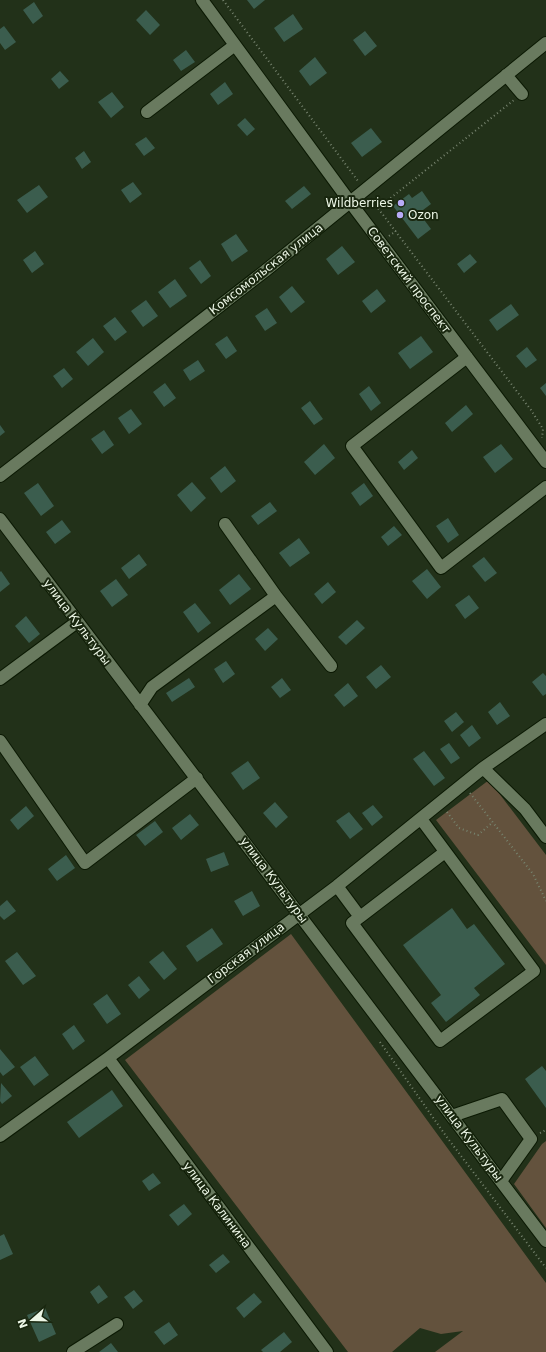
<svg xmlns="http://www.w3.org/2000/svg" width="546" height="1352" viewBox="0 0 546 1352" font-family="'DejaVu Sans',sans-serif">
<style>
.green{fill:#63523d}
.building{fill:#3b5d4e}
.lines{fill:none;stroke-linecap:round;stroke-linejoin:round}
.minor-casing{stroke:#0b1903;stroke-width:14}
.path{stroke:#77846f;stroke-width:2;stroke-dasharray:1 3;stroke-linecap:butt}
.minor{stroke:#697a5f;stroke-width:12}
.poi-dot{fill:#b8abf7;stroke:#19270f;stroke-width:1.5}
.labels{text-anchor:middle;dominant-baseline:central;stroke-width:4;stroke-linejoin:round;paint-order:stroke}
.poi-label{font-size:12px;fill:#edf7e7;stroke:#19270f;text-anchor:end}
.street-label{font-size:12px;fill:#edf7e7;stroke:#19270f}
</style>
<rect width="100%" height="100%" fill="#223119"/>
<!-- green -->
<path class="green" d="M489,780l57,75v110l-110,-145z
M291,934l255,349v69h-111l28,-21 -22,3 -21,-6 -28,24h-44l-223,-292z
M546,1141v87l-32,-44 28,-40z"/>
<!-- building -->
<path class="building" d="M247,0h18l-11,9z
M34,2l9,14 -10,8 -10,-14z
M146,10l14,15 -10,10 -14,-15z
M293,14l10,15 -19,13 -10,-14z
M4,26l12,16 -11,8 -5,-7v-14z
M365,31l12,15 -12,10 -12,-16z
M186,50l9,12 -14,9 -8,-11z
M315,57l12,16 -17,13 -11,-15z
M60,71l9,10 -10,8 -8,-10z
M225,82l8,12 -15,11 -8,-11z
M112,92l12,15 -13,11 -13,-16z
M245,118l10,11 -8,7 -10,-11z
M371,128l11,14 -20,15 -11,-14z
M146,137l9,11 -11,8 -9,-12z
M84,151l7,11 -9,7 -7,-11z
M133,182l9,12 -12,9 -9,-13z
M39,185l9,12 -21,16 -10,-13z
M304,186l7,8 -19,15 -7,-8z
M422,191l9,13 -12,9 12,16 -13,10 -25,-33 16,-12 3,4z
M236,234l12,17 -16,11 -11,-18z
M342,246l13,16 -17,13 -12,-16z
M35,251l9,13 -12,9 -9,-13z
M470,254l7,8 -13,11 -7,-9z
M200,260l11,16 -10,8 -12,-16z
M175,279l12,17 -17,12 -12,-16z
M292,286l13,16 -14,11 -12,-16z
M377,289l9,12 -15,12 -9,-12z
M146,300l12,16 -15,11 -12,-16z
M511,304l8,11 -22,16 -8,-11z
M267,308l10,15 -12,8 -10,-15z
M115,317l12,15 -12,9 -12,-15z
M227,336l10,15 -11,8 -11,-15z
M421,336l12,16 -23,17 -12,-16z
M93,338l11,14 -16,14 -12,-14z
M527,347l10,13 -11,8 -10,-12z
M198,360l7,11 -15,10 -7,-11z
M64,368l9,11 -11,9 -9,-12z
M165,383l11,15 -12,9 -11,-15z
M546,383v13l-6,-8z
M369,386l12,17 -10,8 -12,-17z
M310,401l13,18 -9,6 -13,-17z
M466,405l7,9 -21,18 -7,-9z
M131,409l11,15 -13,10 -11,-16z
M0,425l5,7 -5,4z
M104,430l10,15 -12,9 -11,-15z
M324,444l11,14 -20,17 -11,-13z
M501,444l12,15 -18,14 -12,-16z
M412,450l6,8 -14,12 -6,-8z
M225,466l11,15 -15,12 -11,-15z
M192,482l14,16 -15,14 -14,-17z
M38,483l16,23 -13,10 -17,-23z
M364,483l9,13 -13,10 -9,-13z
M270,502l7,9 -19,14 -7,-9z
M448,518l11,17 -11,8 -12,-17z
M62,520l9,12 -16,12 -9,-12z
M394,526l8,9 -14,11 -7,-9z
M299,538l11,15 -20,14 -11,-14z
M139,554l8,11 -18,14 -8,-11z
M484,557l13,16 -12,9 -13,-16z
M427,569l14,18 -14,12 -15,-18z
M1,571l9,13 -10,8v-20z
M239,574l12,15 -21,16 -11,-15z
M116,579l12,16 -16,12 -12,-16z
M328,582l8,10 -14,12 -8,-10z
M469,595l10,13 -14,11 -10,-14z
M195,603l16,20 -13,10 -15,-21z
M26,616l14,18 -11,9 -14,-17z
M357,620l8,8 -19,17 -8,-8z
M268,628l10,11 -13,12 -10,-12z
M226,661l9,13 -12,9 -9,-14z
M381,665l10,12 -15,12 -10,-12z
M543,673l3,3v18l-3,2 -11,-14z
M189,678l6,9 -23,15 -6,-9z
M282,678l9,12 -11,8 -9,-11z
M348,683l10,13 -14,11 -10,-12z
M500,702l10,14 -13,9 -9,-13z
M456,712l8,10 -12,10 -8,-11z
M472,725l9,13 -12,9 -9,-12z
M449,743l11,15 -9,6 -11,-15z
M424,751l21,27 -11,8 -21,-27z
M248,761l12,17 -17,12 -12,-17z
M275,802l13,15 -12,11 -13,-15z
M373,805l10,12 -11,9 -10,-13z
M26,806l8,10 -16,14 -8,-10z
M349,812l14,17 -13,10 -14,-18z
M190,814l9,11 -18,15 -9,-12z
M155,821l8,11 -18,14 -9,-11z
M224,852l5,13 -18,7 -5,-13z
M66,855l9,13 -18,13 -9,-12z
M252,891l8,15 -17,10 -9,-15z
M7,900l9,11 -12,9 -4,-4v-10z
M452,908l15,21 7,-5 31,40 -31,24 6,7 -34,27 -15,-19 10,-8 -38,-50z
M212,928l11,16 -26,18 -11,-16z
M163,951l14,18 -13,11 -15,-18z
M17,952l19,24 -13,9 -18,-24z
M139,976l11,14 -11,9 -11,-14z
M107,994l14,20 -14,10 -14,-20z
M74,1025l11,16 -12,9 -11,-16z
M0,1049l15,18 -12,9 -3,-4z
M35,1056l14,19 -15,11 -14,-19z
M542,1066l4,5v37l-21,-29z
M1,1083l11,13 -10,8 -2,-3z
M112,1090l11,16 -44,32 -12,-16z
M153,1173l8,10 -12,8 -7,-10z
M184,1204l8,10 -14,12 -9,-11z
M4,1234l9,20 -13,6v-24z
M223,1254l7,8 -14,11 -7,-8z
M99,1285l9,12 -10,7 -8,-12z
M134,1290l9,11 -10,8 -9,-12z
M254,1293l8,9 -18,16 -8,-10z
M45,1308l11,26 -17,8 -12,-27z
M169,1322l9,13 -14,10 -10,-13z
M284,1332l8,10 -12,10h-17l-2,-2z
M111,1343l7,9h-19z"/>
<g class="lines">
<defs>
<path id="minor" d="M202,0l148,202 196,260
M506,75l16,19
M147,112l88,-67
M467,357l-115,89 89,122 105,-81
M0,476l265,-205 281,-228
M0,519l546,722
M225,524l51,72
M0,679l77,-57
M140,705l12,-18 124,-91 55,70
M0,741l85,122 112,-85
M483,768l42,41 21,28
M337,886l23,31 -8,6 88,118 94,-70 -113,-152
M360,917l85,-65
M108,1058l219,294
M452,1116l50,-17 29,40 -30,42
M0,1136l108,-78 229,-172 146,-118 63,-44
M73,1352l44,-28"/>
</defs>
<!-- minor casing -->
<use href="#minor" class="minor-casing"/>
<!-- path -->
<path class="path" d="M223,0l135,181
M371,199l160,211 12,19 -1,9
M378,208l136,-108
M389,236l7,-5
M470,793l63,81 13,27
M447,812l12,16 19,7 15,-13
M380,1042l66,94 100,132
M540,1133l6,-3"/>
<!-- minor -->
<use href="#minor" class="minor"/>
</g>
<!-- markers -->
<g class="poi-dot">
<circle cx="401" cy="203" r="4"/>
<circle cx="400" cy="215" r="4"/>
</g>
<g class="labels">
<!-- poi labels -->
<g class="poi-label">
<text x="393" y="203">Wildberries</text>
<text x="408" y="215" text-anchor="start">Ozon</text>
</g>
<!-- street labels -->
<g class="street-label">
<text transform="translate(266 269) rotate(-38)">Комсомольская улица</text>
<text transform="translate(409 280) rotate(53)">Советский проспект</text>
<text transform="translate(77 622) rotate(53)">улица Культуры</text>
<text transform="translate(274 880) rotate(53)">улица Культуры</text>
<text transform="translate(246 953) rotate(-37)">Горская улица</text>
<text transform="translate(469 1138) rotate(53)">улица Культуры</text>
<text transform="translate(217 1205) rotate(53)">улица Калинина</text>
</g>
</g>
<!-- north arrow -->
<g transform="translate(32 1320) rotate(250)" stroke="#19270f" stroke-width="3" paint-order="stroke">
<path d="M0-3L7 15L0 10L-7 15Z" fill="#edf7e7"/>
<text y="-6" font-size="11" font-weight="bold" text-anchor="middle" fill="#edf7e7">N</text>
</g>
</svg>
